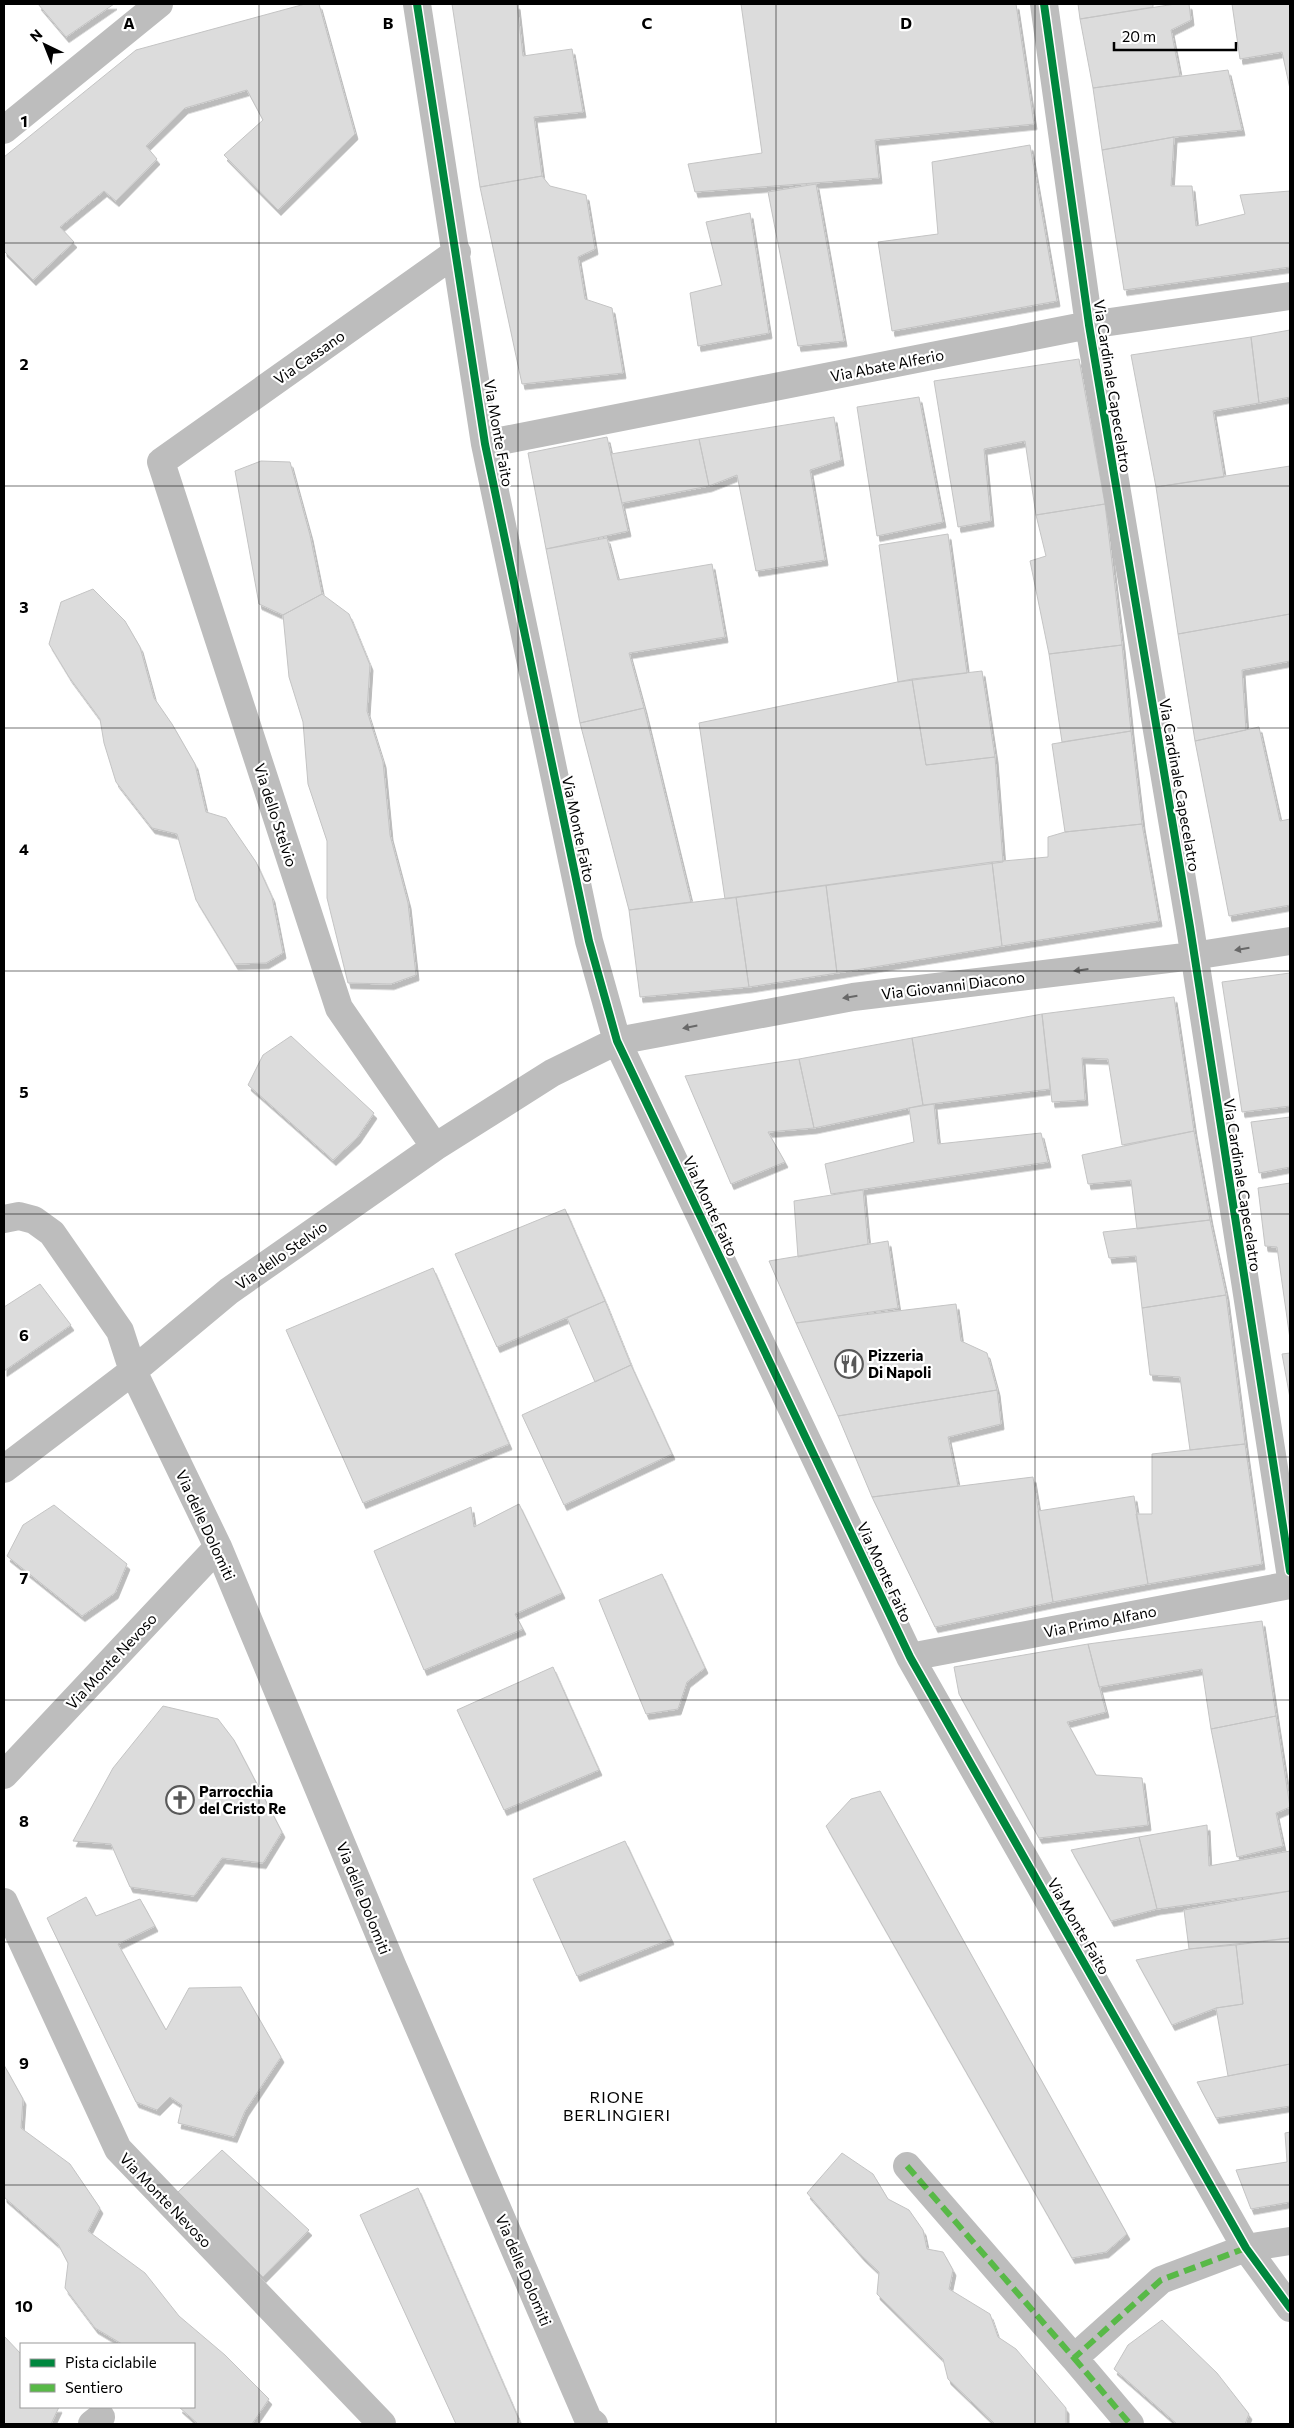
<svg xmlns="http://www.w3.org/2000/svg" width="1294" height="2428" viewBox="0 0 1294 2428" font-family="Commissioner,sans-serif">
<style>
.building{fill:#dcdcdc;stroke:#c4c4c4;filter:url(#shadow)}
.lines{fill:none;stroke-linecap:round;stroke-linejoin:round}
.minor{stroke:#bdbdbd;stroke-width:28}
.quiet{stroke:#58b947;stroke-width:6;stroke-dasharray:12 6;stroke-linecap:butt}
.cycleway-casing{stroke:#fff;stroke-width:11}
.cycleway{stroke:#00873e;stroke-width:8}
.oneway{fill:#686868}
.grid{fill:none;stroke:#000;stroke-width:1;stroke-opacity:0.55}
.labels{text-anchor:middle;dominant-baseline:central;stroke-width:4.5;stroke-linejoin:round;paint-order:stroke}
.street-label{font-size:15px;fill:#000;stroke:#fff}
.poi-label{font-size:15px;font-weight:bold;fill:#000;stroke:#fff;text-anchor:start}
.neighbourhood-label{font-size:16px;letter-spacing:1px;fill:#000;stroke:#fff}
.grid-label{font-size:16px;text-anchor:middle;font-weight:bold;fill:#000;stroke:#fff;stroke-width:4.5;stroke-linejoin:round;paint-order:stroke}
</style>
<defs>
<filter id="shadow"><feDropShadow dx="3" dy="5.5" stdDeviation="0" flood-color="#0004"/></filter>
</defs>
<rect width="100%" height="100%" fill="#fff"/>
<!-- building -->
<path class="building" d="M38,4h76l-48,33z
M305,4h14l36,130 -77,76 -54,-55 39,-35 -16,-30 -62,18 -39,38 11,13 -41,42 -12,-10 -44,36 14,15 -41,38 -29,-29v-94l132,-107z
M452,4h65l6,52 49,-7 11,63 -49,5 8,59 -62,11z
M741,4h275l18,120 -159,16 4,38 -184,14 -7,-28 74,-11z
M1078,4h75v3l-73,12z
M1175,4h14l2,16 -20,10 9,46 -87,12 -13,-69z
M1232,4h58v85l-8,-37 -42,7z
M1228,70l14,60 -68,7 -72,13 -9,-62z
M1174,137l-3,49h21l4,40 49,-12 -5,-19 50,-4v76l-166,23 -22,-140z
M1030,145l27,156 -165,30 -14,-89 60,-8 -6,-72z
M542,176l8,10 36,9 9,54 -17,8 7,42 27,9 11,65 -101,11 -42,-197z
M816,184l28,157 -46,5 -30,-154z
M750,213l19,120 -71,13 -8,-53 32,-8 -16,-63z
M1290,330v67l-31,6 -8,-66z
M1251,337l8,66 -46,8 11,66 -68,10 -25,-132z
M1079,359l26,145 -69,11 -11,-74 -41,8 7,72 -33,6 -24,-146z
M919,397l24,125 -66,14 -20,-129z
M834,417l7,43 -31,10 15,90 -69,11 -19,-96 -28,11 -10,-47z
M607,437l21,94 -82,18 -18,-96z
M699,439l10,47 -87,17 -11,-49z
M261,461l29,1 20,73 12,59 -39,21 -24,-11 -24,-133z
M1290,466v148l-112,20 -22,-147z
M1105,504l17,141 -73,9 -19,-93 16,-5 -10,-41z
M948,534l19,139 -69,9 -19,-137z
M607,538l11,42 94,-16 13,73 -96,16 15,55 -64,15 -34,-174z
M93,589l32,32 15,26 14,51 18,26 23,40 11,48 20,6 30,44 16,35 11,56 -17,10 -31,1 -39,-64 -19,-66 -25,-6 -36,-46 -12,-39 -4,-24 -31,-42 -20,-33 12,-42z
M322,594l27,20 21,51 -3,46 16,51 7,73 18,68 8,72 -25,9 -43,-1 -21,-85v-57l-19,-57 -5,-62 -14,-45 -6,-62z
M1290,614v47l-48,9 4,60 -51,11 -17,-107z
M1122,645l9,86 -69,11 -13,-88z
M982,671l13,86 -69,8 -14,-86z
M912,679l14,86 69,-8 8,105 -278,37 -26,-176z
M644,708l47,194 -62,8 -49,-187z
M1259,727l21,94 10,-2v86l-61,11 -34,-175z
M1131,731l11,93 -77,8 -13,-88z
M1142,824l17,97 -157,25 -10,-84 56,-5v-20l17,-5z
M992,862l10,84 -165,27 -11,-88z
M826,885l11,88 -88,14 -13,-90z
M736,897l13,90 -109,10 -11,-87z
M1290,973v133l-48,6 -20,-130z
M1174,997l20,134 -72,14 -14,-86 -26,-1 3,42 -33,2 -10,-88z
M1042,1014l8,75 -127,16 -11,-67z
M291,1036l83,77 -17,25 -24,22 -85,-75 15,-30z
M912,1038l11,67 -109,23 -15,-69z
M799,1059l15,69 -46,4 17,30 -54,22 -46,-108z
M934,1104l4,40 103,-11 7,29 -217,32 -6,-30 89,-22 -5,-34z
M1290,1117v50l-31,6 -8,-51z
M1194,1131l16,89 -73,9 -6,-49 -43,4 -6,-29z
M1290,1183v156l-13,-92 -12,-1 -7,-58z
M863,1190l5,54 -70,13 -4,-56z
M565,1209l40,92 -108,46 -42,-93z
M1210,1220l16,75 -84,13 -6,-52 -27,2 -6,-26z
M888,1241l10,67 -102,15 -27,-62z
M433,1268l76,176 -146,59 -77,-173z
M40,1284l31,41 -67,46v-64z
M1226,1295l19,149 -55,6 -10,-73 -30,-2 -8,-67z
M605,1301l26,64 -36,17 -28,-64z
M956,1304l5,37 26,12 10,37 -159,26 -42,-93z
M1290,1353v45l-8,-44z
M631,1365l41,89 -108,51 -42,-90z
M997,1390l4,34 -53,13 10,49 -86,11 -34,-81z
M1245,1444l17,120 -114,20 -12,-70h16v-60z
M1033,1477l20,125 -118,25 -63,-130z
M1134,1496l14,88 -95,18 -15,-91z
M519,1504l43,89 -47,21 8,15 -99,41 -50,-119 97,-44 3,20z
M54,1505l73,59 -12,29 -33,23 -75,-60 16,-31z
M662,1574l43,94 -18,14 -9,27 -32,5 -47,-114z
M1262,1621l14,95 -65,13 -9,-60 -103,18 -11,-43z
M1088,1644l18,68 -39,10 29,53 46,3 6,47 -109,13 -80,-144 -5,-27z
M553,1667l46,103 -95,40 -47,-100z
M163,1706l55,13 16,21 48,92 -19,31 -41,-5 -28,38 -64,-9 -19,-43 -38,-3 40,-73z
M1276,1716l14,91 -14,6 7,33 -46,11 -26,-128z
M880,1791l247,443 -21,18 -34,6 -246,-432 25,-27z
M1207,1825l2,41 81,-15v40l-133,18 -18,-72z
M1139,1837l18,72 -46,12 -40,-71z
M625,1841l46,98 -94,37 -44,-97z
M1290,1891v47l-101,11 -5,-39z
M86,1897l10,19 44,-17 15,27 -37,18 48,86 23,-42 52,-1 40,70 -36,54 -11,26 -56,-14 4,-18 -12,-8 -13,13 -21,-8 -89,-184z
M1290,1938v126l-62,12 -12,-68 27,-4 -7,-59z
M1236,1945l7,59 -27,4 -44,17 -36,-65 53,-11z
M1290,2064v42l-74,12 -19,-36z
M4,2065l19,34 -2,29 49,36 30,44 -12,23 57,42 34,43 46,39 44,44 -17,25h-54l-19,-17h15v-63h-72l-27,-16 -30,-40 3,-25 -10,-19 -54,-47z
M1290,2132v70l-39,7 -15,-39 51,-8 -2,-29z
M222,2150l87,80 -46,47 -85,-85z
M842,2153l31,21 15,25 21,11 14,20 4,19 16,3 10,18 -4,19 41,25 8,23 18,12 50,59v16h-71l-47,-45 -5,-20 -66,-65 2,-22 -17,-16 -55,-63z
M418,2188l102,234 -6,2h-58l-96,-209z
M1162,2320l55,53 32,41 -4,10h-68l-63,-55 14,-24z
M4,2336l17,18v53h38l-8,17h-47z"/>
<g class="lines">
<!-- minor -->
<path class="minor" d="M417,4l68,440 104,497 28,100 293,616 336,591 44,60
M1044,4l45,321 101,602 100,644
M4,130l155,-126
M485,444l604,-119 201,-29
M435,1147l-96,-139 -178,-546 296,-210
M4,1219l15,-3 15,4 18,13 68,98 13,40 85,176 174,418 196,454 6,5
M4,1469l129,-98 96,-80 206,-144 117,-74 65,-32 236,-44 340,-41 97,-15
M910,1657l380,-72
M4,1775l214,-228
M4,1902l114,247 264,275
M907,2166l167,192 87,-78 85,-32 44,-7
M1074,2358l56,66
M92,2424l9,-7"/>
<!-- quiet -->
<path class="quiet" d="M907,2166l167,192 87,-78 85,-32
M1074,2358l56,66"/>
<defs>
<path id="cycleway" d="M417,4l68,440 104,497 28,100 293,616 336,591 44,60
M1044,4l45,321 101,602 100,644"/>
</defs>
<!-- cycleway casing -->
<use href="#cycleway" class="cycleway-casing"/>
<!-- cycleway -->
<use href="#cycleway" class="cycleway"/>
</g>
<!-- one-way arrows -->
<defs><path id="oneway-solid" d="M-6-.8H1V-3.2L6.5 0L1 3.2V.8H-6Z" transform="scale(1.25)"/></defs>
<g class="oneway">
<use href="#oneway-solid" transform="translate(1242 949) rotate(171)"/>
<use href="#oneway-solid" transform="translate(1081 970) rotate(173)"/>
<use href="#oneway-solid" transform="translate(850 997) rotate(171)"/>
<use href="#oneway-solid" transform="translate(690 1027) rotate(169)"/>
</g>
<!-- grid -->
<path class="grid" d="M259,4v2420M518,4v2420M776,4v2420M1035,4v2420M4,243h1286M4,486h1286M4,728h1286M4,971h1286M4,1214h1286M4,1457h1286M4,1700h1286M4,1942h1286M4,2185h1286"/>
<!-- icons -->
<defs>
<symbol id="restaurant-ring" viewBox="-11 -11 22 22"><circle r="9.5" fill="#fff" stroke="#595959" stroke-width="1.5"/><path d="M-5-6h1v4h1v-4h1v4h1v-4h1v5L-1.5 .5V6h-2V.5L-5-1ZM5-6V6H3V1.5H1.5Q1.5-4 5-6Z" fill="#595959"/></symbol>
<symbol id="church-ring" viewBox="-11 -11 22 22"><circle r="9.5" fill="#fff" stroke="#595959" stroke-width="1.5"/><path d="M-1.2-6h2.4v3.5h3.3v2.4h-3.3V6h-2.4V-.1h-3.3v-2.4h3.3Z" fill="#595959"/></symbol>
</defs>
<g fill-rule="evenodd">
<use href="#restaurant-ring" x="833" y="1348" width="32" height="32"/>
<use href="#church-ring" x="164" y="1784" width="32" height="32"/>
</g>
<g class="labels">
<!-- street labels -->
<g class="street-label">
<text transform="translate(309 357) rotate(-35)">Via Cassano</text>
<text transform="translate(887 365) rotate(-11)">Via Abate Alferio</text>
<text transform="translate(1113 386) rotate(81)">Via Cardinale Capecelatro</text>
<text transform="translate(499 433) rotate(80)">Via Monte Faito</text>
<text transform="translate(1180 785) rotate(80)">Via Cardinale Capecelatro</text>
<text transform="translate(276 815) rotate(72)">Via dello Stelvio</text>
<text transform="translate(579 829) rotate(78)">Via Monte Faito</text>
<text transform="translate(953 985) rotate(-7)">Via Giovanni Diacono</text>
<text transform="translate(1243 1185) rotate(81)">Via Cardinale Capecelatro</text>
<text transform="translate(711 1206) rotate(65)">Via Monte Faito</text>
<text transform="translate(281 1255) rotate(-35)">Via dello Stelvio</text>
<text transform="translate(206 1525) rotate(65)">Via delle Dolomiti</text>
<text transform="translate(885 1572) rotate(65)">Via Monte Faito</text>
<text transform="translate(1100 1621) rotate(-11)">Via Primo Alfano</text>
<text transform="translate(111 1661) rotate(-47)">Via Monte Nevoso</text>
<text transform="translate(364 1898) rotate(68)">Via delle Dolomiti</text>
<text transform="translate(1079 1926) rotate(60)">Via Monte Faito</text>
<text transform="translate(166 2200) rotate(46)">Via Monte Nevoso</text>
<text transform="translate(524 2270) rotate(67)">Via delle Dolomiti</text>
</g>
<!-- poi labels -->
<g class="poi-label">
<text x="868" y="1355">Pizzeria<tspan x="868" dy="17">Di Napoli</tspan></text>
<text x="199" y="1791">Parrocchia<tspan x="199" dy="17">del Cristo Re</tspan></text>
</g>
<!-- neighbourhood labels -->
<g class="neighbourhood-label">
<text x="617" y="2096">RIONE<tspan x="617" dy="18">BERLINGIERI</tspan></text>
</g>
</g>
<g class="grid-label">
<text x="129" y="29">A</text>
<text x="388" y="29">B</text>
<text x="647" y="29">C</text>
<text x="906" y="29">D</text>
<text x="24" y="127">1</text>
<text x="24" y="370">2</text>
<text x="24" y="613">3</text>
<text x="24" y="855">4</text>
<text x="24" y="1098">5</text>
<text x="24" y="1341">6</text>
<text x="24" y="1584">7</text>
<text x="24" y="1827">8</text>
<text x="24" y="2069">9</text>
<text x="24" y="2312">10</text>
</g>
<!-- border -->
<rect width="1294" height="2428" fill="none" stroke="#000000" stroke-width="10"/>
<!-- legend -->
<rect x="20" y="2343" width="175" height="65" fill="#ffffff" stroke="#999999"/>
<rect x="30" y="2359" width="25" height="8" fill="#00873e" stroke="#999999"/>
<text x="65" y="2368" font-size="15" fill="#000000">Pista ciclabile</text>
<rect x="30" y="2384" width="25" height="8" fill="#58b947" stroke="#999999"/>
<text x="65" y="2393" font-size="15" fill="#000000">Sentiero</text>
<!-- north arrow -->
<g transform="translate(45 45) rotate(317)" stroke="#ffffff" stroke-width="4" paint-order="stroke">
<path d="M0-4L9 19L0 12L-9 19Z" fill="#000000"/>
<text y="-8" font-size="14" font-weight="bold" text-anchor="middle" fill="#000000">N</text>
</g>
<!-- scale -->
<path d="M1114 42v8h122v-8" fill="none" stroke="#000000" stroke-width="2.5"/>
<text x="1122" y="42" font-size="15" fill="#000000" stroke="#ffffff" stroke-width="4" paint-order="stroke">20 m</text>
</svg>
